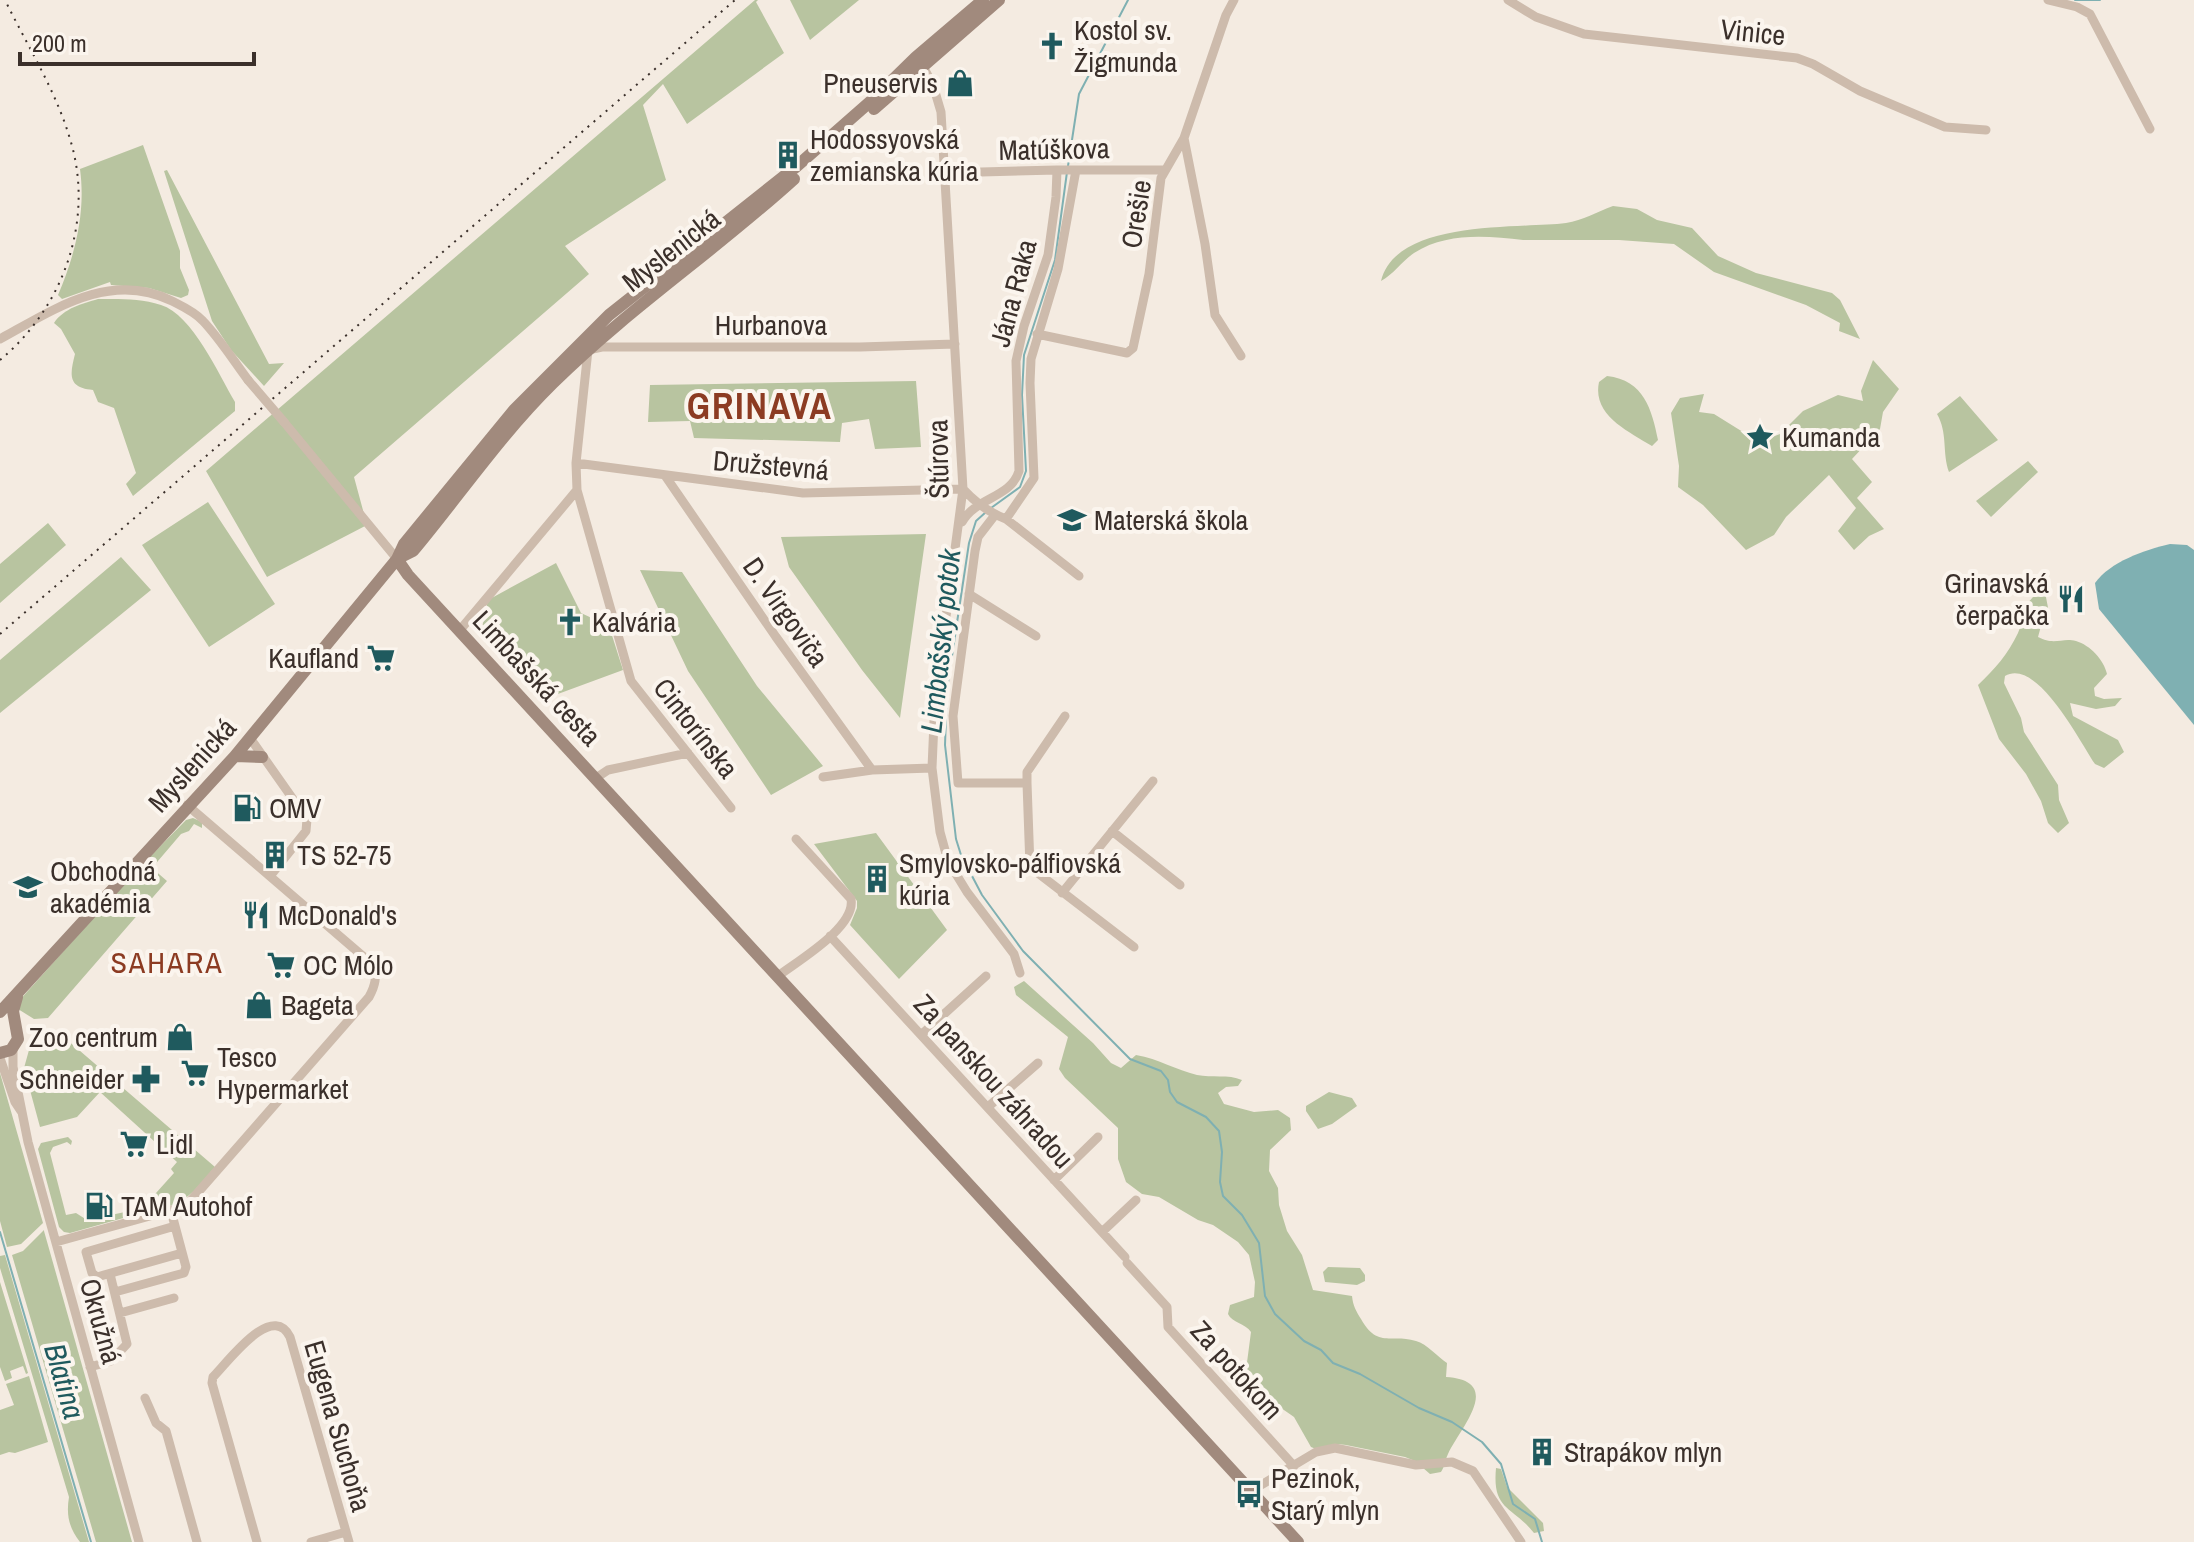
<svg xmlns="http://www.w3.org/2000/svg" width="2194" height="1542" viewBox="0 0 2194 1542" font-family="'Archivo Narrow',sans-serif">
<style>
.green{fill:#b8c4a0}
.water{fill:#7fb0b2}
.lines{fill:none;stroke-linecap:round;stroke-linejoin:round}
.stream{stroke:#7fb0b2;stroke-width:2}
.street{stroke:#cdbbac;stroke-width:9}
.secondary{stroke:#a18a7d;stroke-width:12}
.rail{stroke:#3b302b;stroke-width:2;stroke-dasharray:2 6;stroke-linecap:butt}
.street-bridge{stroke:#cdbbac;stroke-width:9}
.labels{text-anchor:middle;dominant-baseline:central;stroke-width:8;stroke-linejoin:round;paint-order:stroke}
.poi-label{font-size:28px;fill:#3b302b;stroke:#fbf5ee;text-anchor:start}
.street-label{font-size:28px;fill:#3b302b;stroke:#fbf5ee}
.water-label{font-size:30px;font-style:italic;fill:#1f5a5e;stroke:#fbf5ee}
.neighbourhood-label{font-size:30px;letter-spacing:2px;fill:#8c3b22;stroke:#fbf5ee}
.district-label{font-size:36px;font-weight:bold;letter-spacing:2px;fill:#8c3b22;stroke:#fbf5ee}
</style>
<rect width="100%" height="100%" fill="#f4ebe1"/>
<!-- green -->
<path class="green" d="M755,0h3l-2,2 28,51 -97,71 -24,-40 -20,21 23,75 -101,66 24,28 -235,203 13,48 -100,52 -61,-106z
M790,0h69l-49,40z
M143,145l37,106v17l9,22 -1,5 -7,3 -32,-10 -38,-3 -1,-3 -48,17 -4,-4c17,-40 28,-82 22,-126z
M167,170l102,194 15,-1 -20,23 -33,-36 -19,-29 -48,-150z
M1613,206l24,3 20,11 35,8 26,28 38,17 76,20 8,7 20,39 -21,-8 1,-8 -34,-18 -92,-33 -40,-28 -55,-4h-96c-36,-4 -76,-8 -109,13 -12,8 -20,21 -33,28 15,-62 137,-52 185,-58 17,-3 31,-11 47,-17z
M98,299c21,0 42,-1 63,6 31,9 58,70 74,97v9l-102,85 -7,-12 10,-11 -22,-65 -16,-6 -5,-12c-26,-2 -23,-16 -18,-36l-14,-25 -7,-6c10,-15 28,-19 44,-24z
M1873,360l26,29 -16,23 -3,17 -28,30 20,23 -15,16 27,31 -15,7 -15,14 -16,-19 18,-23 -27,-33 -43,42 -12,18 -28,15 -43,-45 -25,-18 1,-21 -8,-53 9,-15 24,-4 -5,18 15,2 45,28 21,-8 23,-23 35,-16 25,6 -2,-10z
M1607,376c37,4 45,34 51,64l-6,6c-24,-15 -60,-31 -53,-64z
M916,381l5,66 -46,2 -6,-30 -27,4 -2,19 -146,-4 -4,-17 -42,1 2,-37z
M1960,396l38,44 -49,32c-7,-19 -1,-39 -12,-58z
M2028,461l10,11 -47,45 -15,-16z
M208,502l67,102 -66,43 -67,-102z
M48,523l18,22 -66,58v-39z
M926,534l-26,184 -38,-48 -73,-103 -8,-30z
M121,557l30,33 -151,123v-53z
M556,563l25,50 28,13 14,44 -76,28 -65,-70 6,-28z
M640,570l42,2 75,114 66,80 -52,29 -83,-124z
M2045,592l5,26 -9,8 -3,11c17,9 24,0 38,4 14,4 28,19 31,33l-13,14 1,8 9,3 18,-1 -7,8 -19,3 -26,-6 3,13 45,24 6,12 -20,16 -9,-4c-15,-22 -58,-107 -90,-88l-1,7 17,35 3,14 34,53 1,15 10,23 -11,10 -10,-10 -7,-22 -15,-27 -27,-35 -21,-54c17,-16 30,-31 40,-52 5,-11 5,-27 15,-36 2,-3 8,-4 12,-5z
M193,818l9,4v6l-8,-4 -5,7 -8,3 -29,34 15,13 -119,137 -14,1 -16,-10v-7l112,-125 56,-57z
M876,833l71,97 -48,49 -49,-54 7,-17v-7l-43,-57z
M1024,981l69,62 18,20 10,5 15,-13c23,4 40,15 61,20 15,3 31,-1 45,5l-4,6 -12,1 -8,6 6,11 30,8 24,-2 12,8 1,12 -21,20 -1,21 9,17 1,17 8,26 15,24 11,35 39,6c1,10 4,15 9,23 17,30 30,14 55,22 11,3 22,16 31,22l-1,14c60,4 13,52 2,77 -3,6 -3,12 -7,18l-11,2 -15,-13 -10,-4 -59,-12 -8,-1 -22,5 -5,-2 -17,-30 -36,-25 -12,-22 5,-38c-6,-9 -19,-9 -23,-18l2,-9 24,-8 1,-15 -6,-27 -11,-13 -25,-17 -15,-5 -39,-23 -17,-3 -16,-12 -8,-23v-31l-53,-50 -6,-9 9,-32 -52,-42 -2,-8z
M58,1032l157,135c-19,22 -26,34 -54,42 -8,3 -11,4 -19,3l-2,-10 16,-9 18,-20 -3,-4 6,-7 -77,-70 -23,25 -37,10 -16,-59 5,-18 16,-4z
M0,1073l43,150 -22,21 -14,3 -7,-26z
M1329,1092l23,6 5,8 -25,18 -14,5 -12,-18v-5z
M68,1137l4,4 -1,4 -4,-3 -14,5 -3,6 16,62 10,-2 11,7 38,-8 2,5 -57,16 -6,-1 -5,-5 -21,-78 3,-6z
M44,1230v1l88,311h-36l-84,-287 11,-4z
M5,1255l84,287h-9c-11,-14 -14,-27 -11,-45l-69,-229v-12z
M1328,1267l32,1 5,7v6l-8,4 -32,-3 -2,-10z
M0,1282l28,91 -2,1 -3,-8 -13,5 2,7 -7,3 -5,-14z
M29,1376l19,66 -33,11 -6,-1 -9,3v-45l14,-5 -8,-21z
M1496,1468l5,1 6,18 36,36 1,8 -10,2c-22,-28 -42,-22 -38,-65z"/>
<!-- water -->
<path class="water" d="M2170,544l17,1 7,5v175l-95,-116 -4,-26c15,-21 49,-33 75,-39z"/>
<g class="lines">
<!-- stream -->
<path class="stream" d="M2075,0h25
M1068,166l11,-72 49,-94
M991,508l29,-21 6,-16 -4,-76 2,-40 31,-95 12,-88
M986,512l-10,9 -7,22 -22,146 -2,56 11,94 5,16 21,40 41,56 107,108 31,12 7,9 2,12 7,10 29,15 13,14 3,21 -2,30 3,14 19,19 17,28 6,53 10,18 29,27 17,9 12,13 27,11 59,34 33,14 30,20 19,22 12,40 22,15 7,23
M0,1232l91,310"/>
<!-- street -->
<path class="street" d="M1508,0l28,17 48,17 213,24 16,6 47,27 85,36 41,3
M2048,0l29,7 13,7 60,115
M921,63l12,22 8,27 22,377 -28,210 -3,69 8,64 8,29 19,31 47,62 6,19
M1184,138l21,106 10,71 26,41
M944,173l113,-3h108
M1037,334l90,19 6,-5 16,-74 12,-96 23,-40 42,-123 8,-15
M0,339c53,-29 110,-69 172,-38 10,5 23,11 31,20 17,18 30,39 45,59
M284,422l113,137
M576,463l227,30 160,-4
M666,477l110,160 96,133
M963,489c12,13 27,24 43,30l73,57
M995,515l-17,22 -3,14 -22,165 5,67h69v-11l38,-56
M1006,519l28,-41 -4,-95 1,-24 27,-90 18,-99
M962,522c14,-25 49,-24 57,-51l-3,-110 8,-35 24,-71 8,-58 1,-27
M969,594l67,42
M460,630l117,-140
M250,738l57,81 -1,12 -35,44
M823,777l49,-7 60,-2
M596,778l12,-8 80,-17
M1027,783l3,84 104,80
M731,808l-100,-127 -54,-191 -1,-27 12,-113 14,-3h258l95,-3
M1112,831l68,54
M1062,893l91,-112
M830,936l295,321
M778,976c21,-16 78,-49 73,-77l-55,-60
M922,1034l64,-58
M13,1049v18l15,75 111,400
M0,1058l15,44 6,9
M988,1107l50,-44
M1054,1180l44,-43
M175,1226l-89,26 6,21 5,4 85,-24
M1102,1232l34,-32
M56,1242l130,-36 183,-209c6,-11 9,-21 3,-33l-185,-159
M1127,1263l40,44 1,20 126,139
M115,1292l69,-19 2,-6 -15,-56
M120,1313l54,-15
M90,1367l21,-6 16,-17 -17,-70
M145,1398l11,25 10,8 31,111
M1251,1491l65,-39 19,-4 81,17 36,-3 21,9 48,71
M257,1542l-45,-159 1,-6c15,-15 59,-76 77,-40l59,205
M311,1542l35,-10"/>
<!-- secondary -->
<path class="secondary" d="M874,109l125,-109
M397,559l11,16 890,967
M397,559l16,-8c46,-55 88,-117 140,-168 75,-74 163,-133 241,-204
M235,756l27,1
M0,1012l235,-256 162,-197 7,-15 110,-134 95,-95 188,-149 74,-65 45,-44 67,-57
M0,1053l11,-3 7,-11 -5,-28 4,-14"/>
<!-- rail -->
<path class="rail" d="M0,360c64,-53 95,-141 70,-221 -14,-48 -43,-94 -65,-139
M0,634l735,-634"/>
<!-- street-bridge -->
<path class="street-bridge" d="M248,380l36,42"/>
</g>
<!-- icons -->
<defs>
<symbol id="church-bare" viewBox="-9 -9 18 18"><path d="M-1.2-6h2.4v3.5h3.3v2.4h-3.3V6h-2.4V-.1h-3.3v-2.4h3.3Z" fill="#1f5a5e" stroke="#fbf5ee" stroke-width="2.5" paint-order="stroke"/></symbol>
<symbol id="shop-bare" viewBox="-9 -9 18 18"><path d="M-5-2.5h2.3a2.7 3.5 0 0 1 5.4 0H5L5.5 6h-11ZM-1.5-2.5h3a1.5 2.3 0 0 0-3 0Z" fill="#1f5a5e" stroke="#fbf5ee" stroke-width="2.5" paint-order="stroke"/></symbol>
<symbol id="building-bare" viewBox="-9 -9 18 18"><path d="M-4-6H4V6H1V3H-1V6H-4ZM-2.5-4.3h1.7v1.8h-1.7ZM.8-4.3h1.7v1.8H.8ZM-2.5-1h1.7V.8h-1.7ZM.8-1h1.7V.8H.8Z" fill="#1f5a5e" stroke="#fbf5ee" stroke-width="2.5" paint-order="stroke"/></symbol>
<symbol id="sight-bare" viewBox="-9 -9 18 18"><path d="M0-6L1.8-2.2L6-1.7L2.9 1.2L3.7 5.4L0 3.3L-3.7 5.4L-2.9 1.2L-6-1.7L-1.8-2.2Z" fill="#1f5a5e" stroke="#fbf5ee" stroke-width="2.5" paint-order="stroke"/></symbol>
<symbol id="school-bare" viewBox="-9 -9 18 18"><path d="M0-5L7-2L0 1L-7-2ZM-4 1L0 2.5L4 1V4Q0 6-4 4Z" fill="#1f5a5e" stroke="#fbf5ee" stroke-width="2.5" paint-order="stroke"/></symbol>
<symbol id="restaurant-bare" viewBox="-9 -9 18 18"><path d="M-5-6h1v4h1v-4h1v4h1v-4h1v5L-1.5 .5V6h-2V.5L-5-1ZM5-6V6H3V1.5H1.5Q1.5-4 5-6Z" fill="#1f5a5e" stroke="#fbf5ee" stroke-width="2.5" paint-order="stroke"/></symbol>
<symbol id="supermarket-bare" viewBox="-9 -9 18 18"><path d="M-6-5.5h2.5l.6 2H6L4.5 2H-2.5L-4.4-4H-6ZM-1.5 3.2a1.3 1.3 0 1 0 .1 0ZM3 3.2a1.3 1.3 0 1 0 .1 0Z" fill="#1f5a5e" stroke="#fbf5ee" stroke-width="2.5" paint-order="stroke"/></symbol>
<symbol id="fuel-bare" viewBox="-9 -9 18 18"><path d="M-5.5-6h7V0h2V4h1.3V-2.5L3-4.5l.8-.8L6-3V5H2.5V1h-1V6h-7ZM-4.2-4.7v3.2H.2V-4.7Z" fill="#1f5a5e" stroke="#fbf5ee" stroke-width="2.5" paint-order="stroke"/></symbol>
<symbol id="pharmacy-bare" viewBox="-9 -9 18 18"><path d="M-2-6h4v4h4v4h-4v4h-4v-4h-4v-4h4Z" fill="#1f5a5e" stroke="#fbf5ee" stroke-width="2.5" paint-order="stroke"/></symbol>
<symbol id="bus-bare" viewBox="-9 -9 18 18"><path d="M-5-6H5V4H4V6H2V4H-2V6H-4V4H-5ZM-3.5-4V0h7V-4ZM-3.5 1.2v1.5H-2V1.2ZM2 1.2v1.5H3.5V1.2Z" fill="#1f5a5e" stroke="#fbf5ee" stroke-width="2.5" paint-order="stroke"/></symbol>
</defs>
<g fill-rule="evenodd">
<use href="#church-bare" x="1032" y="26" width="40" height="40"/>
<use href="#shop-bare" x="940" y="63" width="40" height="40"/>
<use href="#building-bare" x="768" y="135" width="40" height="40"/>
<use href="#sight-bare" x="1740" y="417" width="40" height="40"/>
<use href="#school-bare" x="1052" y="500" width="40" height="40"/>
<use href="#restaurant-bare" x="2051" y="579" width="40" height="40"/>
<use href="#church-bare" x="550" y="602" width="40" height="40"/>
<use href="#supermarket-bare" x="361" y="638" width="40" height="40"/>
<use href="#fuel-bare" x="227" y="788" width="40" height="40"/>
<use href="#building-bare" x="255" y="835" width="40" height="40"/>
<use href="#building-bare" x="857" y="859" width="40" height="40"/>
<use href="#school-bare" x="8" y="867" width="40" height="40"/>
<use href="#restaurant-bare" x="236" y="895" width="40" height="40"/>
<use href="#supermarket-bare" x="261" y="945" width="40" height="40"/>
<use href="#shop-bare" x="239" y="985" width="40" height="40"/>
<use href="#shop-bare" x="160" y="1017" width="40" height="40"/>
<use href="#supermarket-bare" x="175" y="1053" width="40" height="40"/>
<use href="#pharmacy-bare" x="126" y="1059" width="40" height="40"/>
<use href="#supermarket-bare" x="114" y="1124" width="40" height="40"/>
<use href="#fuel-bare" x="79" y="1186" width="40" height="40"/>
<use href="#building-bare" x="1522" y="1432" width="40" height="40"/>
<use href="#bus-bare" x="1229" y="1474" width="40" height="40"/>
</g>
<g class="labels">
<!-- poi labels -->
<g class="poi-label">
<text x="1074" y="30">Kostol sv.<tspan x="1074" dy="32">Žigmunda</tspan></text>
<text x="938" y="83" text-anchor="end">Pneuservis</text>
<text x="810" y="139">Hodossyovská<tspan x="810" dy="32">zemianska kúria</tspan></text>
<text x="1782" y="437">Kumanda</text>
<text x="1094" y="520">Materská škola</text>
<text x="2049" y="583" text-anchor="end">Grinavská<tspan x="2049" dy="32">čerpačka</tspan></text>
<text x="592" y="622">Kalvária</text>
<text x="359" y="658" text-anchor="end">Kaufland</text>
<text x="269" y="808">OMV</text>
<text x="297" y="855">TS 52-75</text>
<text x="899" y="863">Smylovsko-pálfiovská<tspan x="899" dy="32">kúria</tspan></text>
<text x="50" y="871">Obchodná<tspan x="50" dy="32">akadémia</tspan></text>
<text x="278" y="915">McDonald's</text>
<text x="303" y="965">OC Mólo</text>
<text x="281" y="1005">Bageta</text>
<text x="158" y="1037" text-anchor="end">Zoo centrum</text>
<text x="217" y="1057">Tesco<tspan x="217" dy="32">Hypermarket</tspan></text>
<text x="124" y="1079" text-anchor="end">Schneider</text>
<text x="156" y="1144">Lidl</text>
<text x="121" y="1206">TAM Autohof</text>
<text x="1564" y="1452">Strapákov mlyn</text>
<text x="1271" y="1478">Pezinok,<tspan x="1271" dy="32">Starý mlyn</tspan></text>
</g>
<!-- street labels -->
<g class="street-label">
<text transform="translate(1753 32) rotate(6)">Vinice</text>
<text transform="translate(1054 149) rotate(-1)">Matúškova</text>
<text transform="translate(1136 214) rotate(-81)">Orešie</text>
<text transform="translate(671 250) rotate(-38)">Myslenická</text>
<text transform="translate(1013 293) rotate(-75)">Jána Raka</text>
<text x="771" y="325">Hurbanova</text>
<text transform="translate(938 459) rotate(-91)">Štúrova</text>
<text transform="translate(771 465) rotate(5)">Družstevná</text>
<text transform="translate(786 612) rotate(55)">D. Virgoviča</text>
<text transform="translate(537 678) rotate(47)">Limbašská cesta</text>
<text transform="translate(696 728) rotate(52)">Cintorínska</text>
<text transform="translate(192 765) rotate(-48)">Myslenická</text>
<text transform="translate(994 1081) rotate(48)">Za panskou záhradou</text>
<text transform="translate(101 1321) rotate(74)">Okružná</text>
<text transform="translate(1237 1370) rotate(48)">Za potokom</text>
<text transform="translate(338 1426) rotate(74)">Eugena Suchoňa</text>
</g>
<!-- water labels -->
<g class="water-label">
<text transform="translate(940 641) rotate(-84)">Limbašský potok</text>
<text transform="translate(65 1381) rotate(74)">Blatina</text>
</g>
<!-- neighbourhood labels -->
<g class="neighbourhood-label">
<text x="167" y="962">SAHARA</text>
</g>
<!-- district labels -->
<g class="district-label">
<text x="760" y="406">GRINAVA</text>
</g>
</g>
<!-- scale -->
<path d="M20 52v12h234v-12" fill="none" stroke="#3b302b" stroke-width="4"/>
<text x="32" y="52" font-size="24" fill="#3b302b" stroke="#fbf5ee" stroke-width="6" paint-order="stroke">200 m</text>
</svg>
